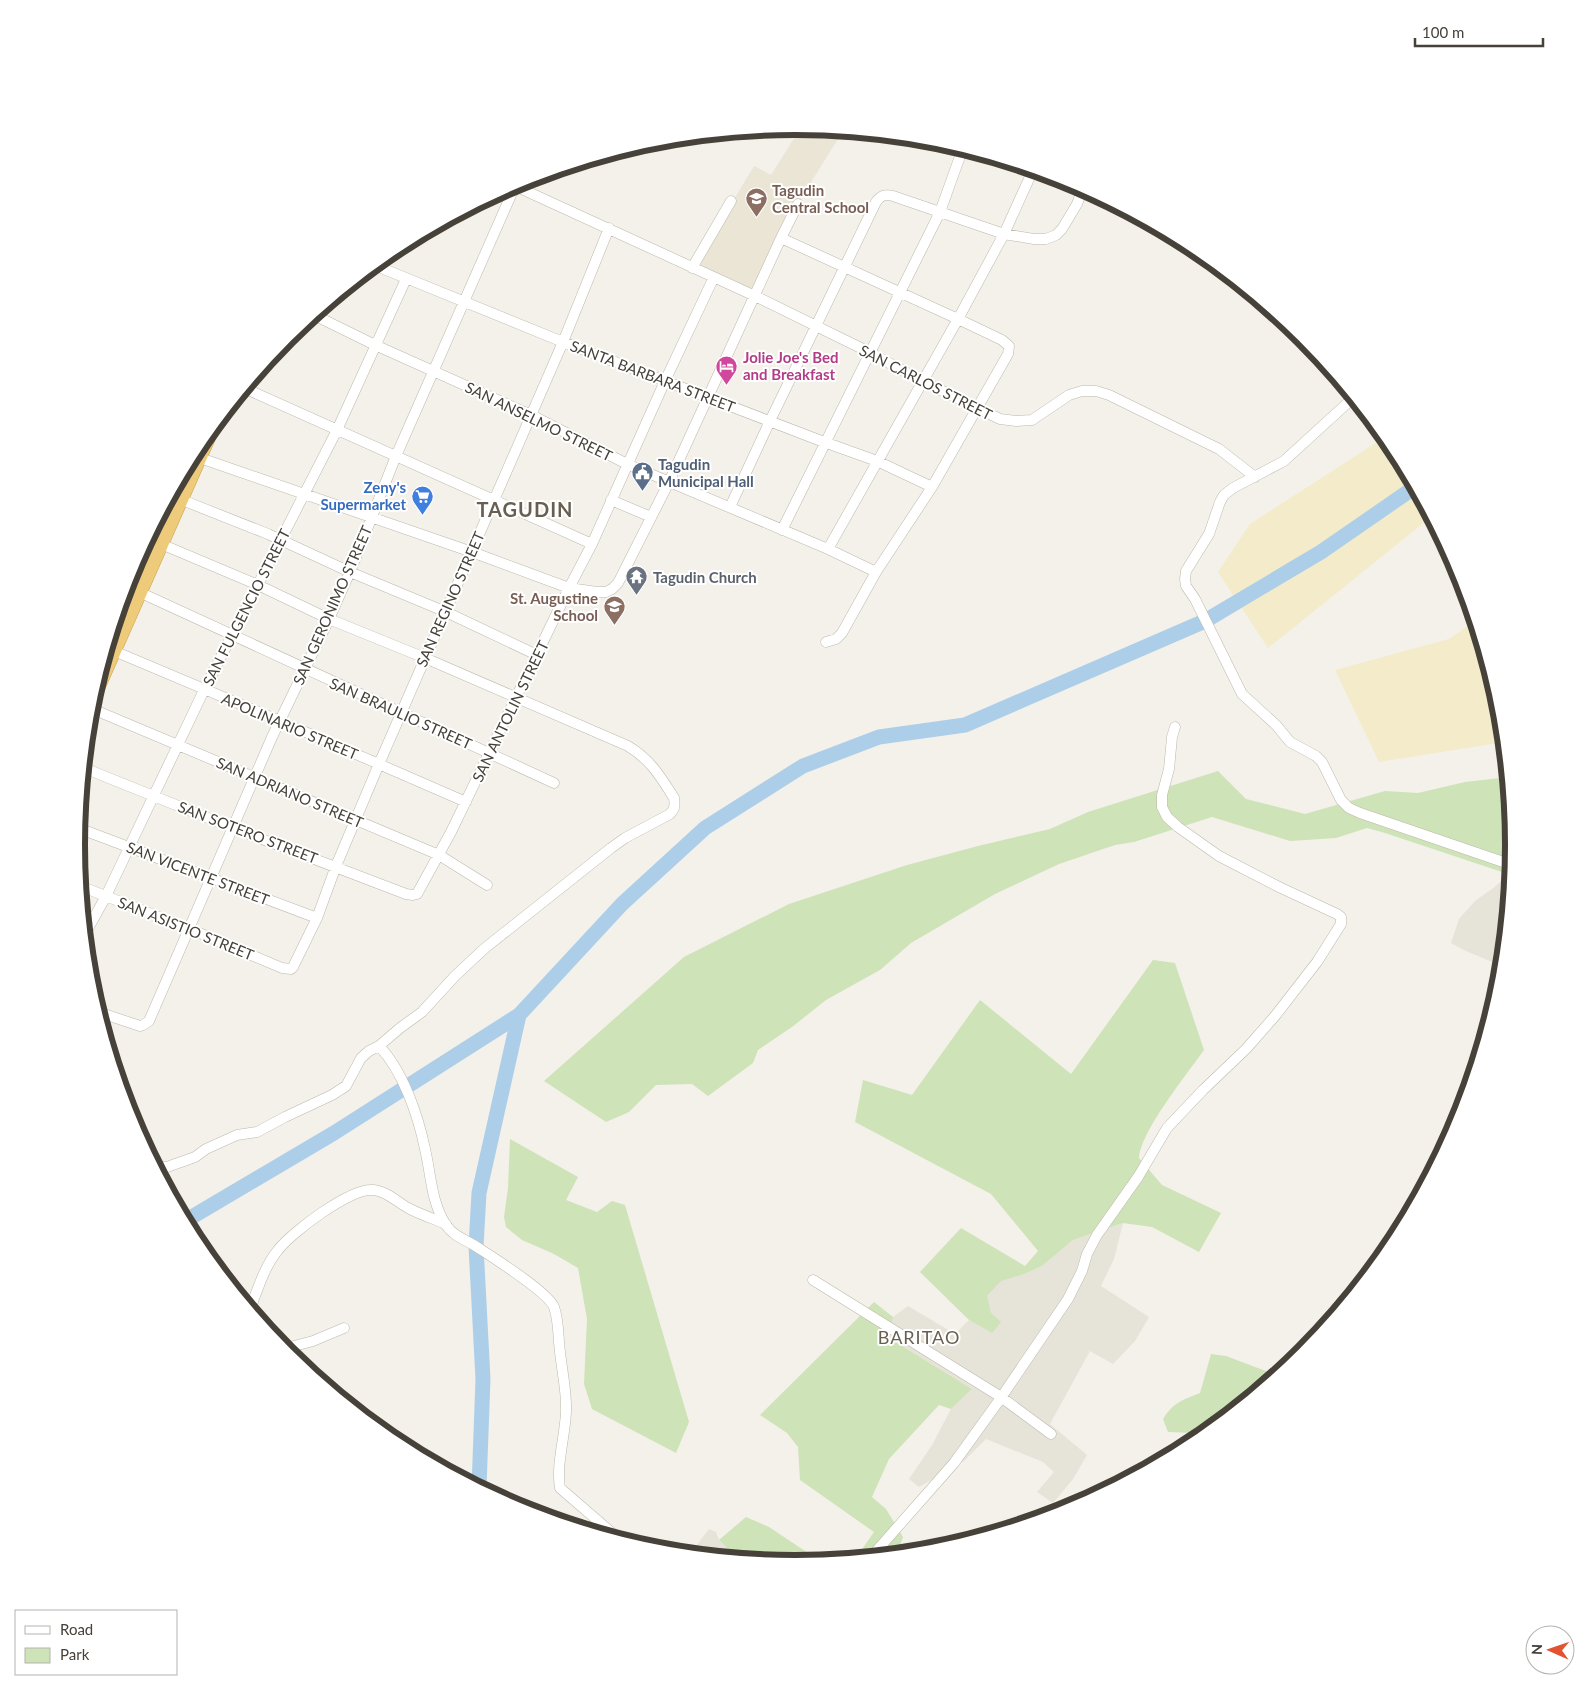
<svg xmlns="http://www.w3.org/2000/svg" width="1590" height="1690" viewBox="0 0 1590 1690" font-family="Lato,sans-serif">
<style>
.residential{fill:#e6e3d9}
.education{fill:#eae5d5}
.green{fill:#cee3b7}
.sand{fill:#f3ebca}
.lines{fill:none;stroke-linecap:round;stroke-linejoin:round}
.river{stroke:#adcee9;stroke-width:15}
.minor-casing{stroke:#beb8ad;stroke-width:11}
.highway-casing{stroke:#cca14b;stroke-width:15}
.minor{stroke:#fff;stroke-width:10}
.highway{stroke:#eecb7a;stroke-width:14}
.labels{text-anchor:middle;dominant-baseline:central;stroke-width:4;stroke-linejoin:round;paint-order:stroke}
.education-label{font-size:15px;font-weight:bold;fill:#785e54;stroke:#fff;text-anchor:start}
.hotel-label{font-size:15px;font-weight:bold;fill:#b23c85;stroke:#fff;text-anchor:start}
.street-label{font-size:15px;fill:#464139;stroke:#fff}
.service-label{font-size:15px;font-weight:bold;fill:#4e5e75;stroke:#fff;text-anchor:start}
.shop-label{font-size:15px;font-weight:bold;fill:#366cbe;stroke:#fff;text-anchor:end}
.worship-label{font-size:15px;font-weight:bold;fill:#5b616d;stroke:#fff;text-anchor:start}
.quarter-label{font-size:18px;letter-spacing:1px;fill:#685f51;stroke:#fff}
.district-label{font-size:20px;font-weight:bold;letter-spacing:1px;fill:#685f51;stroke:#fff}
.rim{fill:none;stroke:#464139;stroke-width:6}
</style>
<rect width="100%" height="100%" fill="#f3f1ea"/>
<!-- residential -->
<path class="residential" d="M1508,874l3,1 -9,91 -36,-15 -15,-8 8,-24 16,-18 21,-15z
M1123,1223l-9,36 -13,27 48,31 -14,24 -22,23 -23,-13 -40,73 37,31 -14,24 -20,24 -16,-11 17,-20 -11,-10 -57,-23 -22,22 -45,26 -10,-8 23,-34 19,-36 21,-20 -83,-51 4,-21 15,-11 47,28 14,-14 23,13 -1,-20 -5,-16 15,-17 23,-6 18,-8 31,-26z
M709,1529l7,3 3,8 18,18 -43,-4 2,-8z"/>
<!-- education -->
<path class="education" d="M801,127l42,4 -42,67 -49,94 -54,-26 12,-27 44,-73 17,9z"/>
<!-- green -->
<path class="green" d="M1218,771l28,28 59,15 80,-23 33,2 47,-11 35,-4 7,-3 7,70 -3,30 -126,-42 -18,-5 -31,10 -46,3 -78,-24 -78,25 -19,3 -56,19 -64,30 -84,49 -31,27 -54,30 -34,27 -34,23 -5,13 -45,33 -16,-12 -36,1 -27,27 -23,10 -62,-41 140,-124 105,-53 118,-39 71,-19 72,-17 38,-17z
M1153,960l22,3 29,87c-17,24 -63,81 -65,108l23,27 59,28 -22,39 -47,-25 -29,-4 -50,17 -31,26 -18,8 -23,7 -14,15 4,17 10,9 -9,11 -23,-13 -49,-48 41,-44 64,38 13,-15 -47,-57 -136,-72 8,-42 49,15 68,-95 91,74z
M510,1139l68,38 -12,23 31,12 15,-11 13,4 64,217 -13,31 -84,-44 -8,-25 3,-65 -9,-51 -24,-14 -32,-14 -16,-13 -2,-10 4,-29z
M874,1302l19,15 -4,21 83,51 -21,20 -12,-4 -50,54 -17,38 14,12 17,28 -6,17 -41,4 18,-26 -74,-52 -2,-33 -11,-14 -27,-18z
M1211,1354l15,2 51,19 -74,61 -8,-3 -27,-1 -5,-13c10,-16 19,-19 37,-26z
M746,1517l23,10 51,34 -25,3 -58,-6 -18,-18z"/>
<!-- sand -->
<path class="sand" d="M1385,437l8,9 38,71 -163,131 -50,-76 32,-48z
M1475,621l25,84 4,37 -125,20 -44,-92 114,-31z"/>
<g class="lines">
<!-- river -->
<path class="river" d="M185,1221l149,-88 185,-118 103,-111 83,-76 98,-62 76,-29 86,-12 240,-104 116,-69 94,-65
M479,1487l4,-108 -7,-133 3,-53 40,-178"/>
<defs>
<path id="minor" d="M513,185l242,111 114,56 53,29 78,38 16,2 16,-1 37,-25 13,-4h14l13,4 110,54 36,28
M781,238l177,81 44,21 7,6 -1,8 -76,133 -56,85 -34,61 -6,6 -10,3
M374,265l189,77 261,100 53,19 55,26
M692,268l39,-67
M314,315l61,30 156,70 96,49 201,85 48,23
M244,388l348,156
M1353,398l-69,63 -51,27 -9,7 -4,7 -11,32 -23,37 -1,8 1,7 9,13 47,95 34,31 14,17 26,14 6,6 19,38 8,8 11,5 152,52
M200,458l272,94 97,36 28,4h9l6,-3 6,-6 51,-101 112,-244 17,-34
M182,500l86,34 82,38 96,40 91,43
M611,500l40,17
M730,507l40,-86 106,-219c5,-7 9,-8 17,-6l111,38 30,5h12l10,-4 6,-6 15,-25 6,-16
M782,530l158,-318 23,-64
M828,549l130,-230 46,-85 29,-64
M139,592l415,191
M114,651l166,70 186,81
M90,708l349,147 48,30
M84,768l149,60 173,66 7,1 4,-1 34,-62 118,-244 23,-44 73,-163 49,-104
M78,828l239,90
M80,886l110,43 92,39 9,1 2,-2 24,-49 19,-52 43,-102 184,-422 46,-114
M85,934l21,-38 98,-206 133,-260 69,-151
M98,1012l42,14 3,-1 6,-4 123,-284 57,-118 21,-47 46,-116 119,-270
M379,1046c24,25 39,69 46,103 6,25 6,53 21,76 7,11 20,15 31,22 15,10 71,45 77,60 5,14 4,30 6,45 2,19 7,41 6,60 -1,25 -10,52 -6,76l59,51
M156,1167h11l28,-10 11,-8 31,-14 20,-3 28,-15 47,-22 14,-9 15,-28 8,-7 10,-5 21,-18 22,-16 33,-36 30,-28 126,-100 14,-10 45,-24c5,-5 5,-9 4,-16 -14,-22 -23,-38 -46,-52l-203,-88 -96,-39 -71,-34 -97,-41
M813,1280l188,117 50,37
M250,1309c8,-20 14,-42 28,-59 14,-18 72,-62 95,-60 14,1 25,13 37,19 12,6 24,10 36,15
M283,1349l30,-8 31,-13
M872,1556l82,-93 44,-61 70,-103 14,-28 5,-17 10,-19 41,-58 29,-49 36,-38 43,-41 29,-33 42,-54 24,-38v-7l-4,-3 -58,-27 -60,-31 -41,-29 -11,-10 -5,-10v-12l7,-26 3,-32 3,-10"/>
<path id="highway" d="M90,705l124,-280"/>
</defs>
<!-- minor casing -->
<use href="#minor" class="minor-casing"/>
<!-- highway casing -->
<use href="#highway" class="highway-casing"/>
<!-- minor -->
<use href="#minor" class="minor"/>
<!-- highway -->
<use href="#highway" class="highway"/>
</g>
<!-- icons -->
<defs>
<symbol id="school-pin" viewBox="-11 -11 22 30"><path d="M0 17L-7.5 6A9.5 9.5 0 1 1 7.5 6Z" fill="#8d6e63" stroke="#fff"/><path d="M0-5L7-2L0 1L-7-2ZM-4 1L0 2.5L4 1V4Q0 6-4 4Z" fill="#fff"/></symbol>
<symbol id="hotel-pin" viewBox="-11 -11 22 30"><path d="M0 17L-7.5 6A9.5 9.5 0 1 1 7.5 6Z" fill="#d1479c" stroke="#fff"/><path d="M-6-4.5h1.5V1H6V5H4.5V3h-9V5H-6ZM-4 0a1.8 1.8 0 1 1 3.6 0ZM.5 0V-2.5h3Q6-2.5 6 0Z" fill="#fff"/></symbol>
<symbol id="civic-pin" viewBox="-11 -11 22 30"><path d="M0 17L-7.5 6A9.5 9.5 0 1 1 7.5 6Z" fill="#5c6f8a" stroke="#fff"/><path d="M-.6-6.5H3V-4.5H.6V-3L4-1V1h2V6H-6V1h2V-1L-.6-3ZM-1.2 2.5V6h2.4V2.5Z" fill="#fff"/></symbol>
<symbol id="supermarket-pin" viewBox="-11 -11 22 30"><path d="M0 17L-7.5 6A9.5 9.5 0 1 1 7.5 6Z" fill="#3f7fe0" stroke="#fff"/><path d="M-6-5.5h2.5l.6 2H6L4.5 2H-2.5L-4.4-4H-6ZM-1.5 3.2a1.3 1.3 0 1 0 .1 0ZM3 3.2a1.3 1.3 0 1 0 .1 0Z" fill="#fff"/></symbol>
<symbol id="temple-pin" viewBox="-11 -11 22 30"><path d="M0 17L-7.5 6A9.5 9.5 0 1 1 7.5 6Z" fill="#6b7280" stroke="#fff"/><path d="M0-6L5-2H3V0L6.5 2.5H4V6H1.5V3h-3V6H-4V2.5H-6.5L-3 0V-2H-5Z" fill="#fff"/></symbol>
</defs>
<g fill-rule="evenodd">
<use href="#school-pin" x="744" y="186" width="25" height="34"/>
<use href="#hotel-pin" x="714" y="354" width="25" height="34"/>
<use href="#civic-pin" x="630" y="460" width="25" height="34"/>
<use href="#supermarket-pin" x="410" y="484" width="25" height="34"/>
<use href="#temple-pin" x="624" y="564" width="25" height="34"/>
<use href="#school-pin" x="602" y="594" width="25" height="34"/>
</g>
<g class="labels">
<!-- education labels -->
<g class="education-label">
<text x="772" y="190">Tagudin<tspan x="772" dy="17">Central School</tspan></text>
<text x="598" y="598" text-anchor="end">St. Augustine<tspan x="598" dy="17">School</tspan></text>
</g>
<!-- hotel labels -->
<g class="hotel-label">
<text x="743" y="357">Jolie Joe's Bed<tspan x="743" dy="17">and Breakfast</tspan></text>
</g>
<!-- street labels -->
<g class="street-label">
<text transform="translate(653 376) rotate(21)">SANTA BARBARA STREET</text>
<text transform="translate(926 382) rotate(27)">SAN CARLOS STREET</text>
<text transform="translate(539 421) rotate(26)">SAN ANSELMO STREET</text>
<text transform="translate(450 599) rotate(-66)">SAN REGINO STREET</text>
<text transform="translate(332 605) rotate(-66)">SAN GERONIMO STREET</text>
<text transform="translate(246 607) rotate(-63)">SAN FULGENCIO STREET</text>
<text transform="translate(510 711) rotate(-64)">SAN ANTOLIN STREET</text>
<text transform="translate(401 713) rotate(24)">SAN BRAULIO STREET</text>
<text transform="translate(290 726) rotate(23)">APOLINARIO STREET</text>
<text transform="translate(290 792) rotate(23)">SAN ADRIANO STREET</text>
<text transform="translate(248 832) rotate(21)">SAN SOTERO STREET</text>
<text transform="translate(198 873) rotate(21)">SAN VICENTE STREET</text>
<text transform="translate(186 928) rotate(22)">SAN ASISTIO STREET</text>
</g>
<!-- service labels -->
<g class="service-label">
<text x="658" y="464">Tagudin<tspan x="658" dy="17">Municipal Hall</tspan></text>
</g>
<!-- shop labels -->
<g class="shop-label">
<text x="406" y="487">Zeny's<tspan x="406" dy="17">Supermarket</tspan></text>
</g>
<!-- worship labels -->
<g class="worship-label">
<text x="653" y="577">Tagudin Church</text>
</g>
<!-- quarter labels -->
<g class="quarter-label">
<text x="919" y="1337">BARITAO</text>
</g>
<!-- district labels -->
<g class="district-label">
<text x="525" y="509">TAGUDIN</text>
</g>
</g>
<!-- crop -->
<path d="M0 0H1590V1690H0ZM85 845a710 710 0 1 1 1420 0a710 710 0 1 1-1420 0Z" fill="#fff" fill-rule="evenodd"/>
<path class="rim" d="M85 845a710 710 0 1 1 1420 0a710 710 0 1 1-1420 0Z"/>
<!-- legend -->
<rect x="15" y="1610" width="162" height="65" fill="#ffffff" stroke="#b5b3b0"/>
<rect x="25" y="1626" width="25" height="8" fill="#ffffff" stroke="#b5b3b0"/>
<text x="60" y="1635" font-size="15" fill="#464139">Road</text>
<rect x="25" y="1648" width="25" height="15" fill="#cee3b7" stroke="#b5b3b0"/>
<text x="60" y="1660" font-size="15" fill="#464139">Park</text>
<!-- north arrow -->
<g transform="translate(1550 1650) rotate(272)"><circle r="24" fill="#ffffff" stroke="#b5b3b0"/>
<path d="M0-4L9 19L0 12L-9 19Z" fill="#e25332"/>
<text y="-8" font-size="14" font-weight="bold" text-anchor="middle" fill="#464139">N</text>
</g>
<!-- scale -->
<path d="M1415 38v8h128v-8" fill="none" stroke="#464139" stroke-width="2.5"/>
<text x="1422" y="38" font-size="15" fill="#464139" stroke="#ffffff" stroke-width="4" paint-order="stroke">100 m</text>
</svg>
